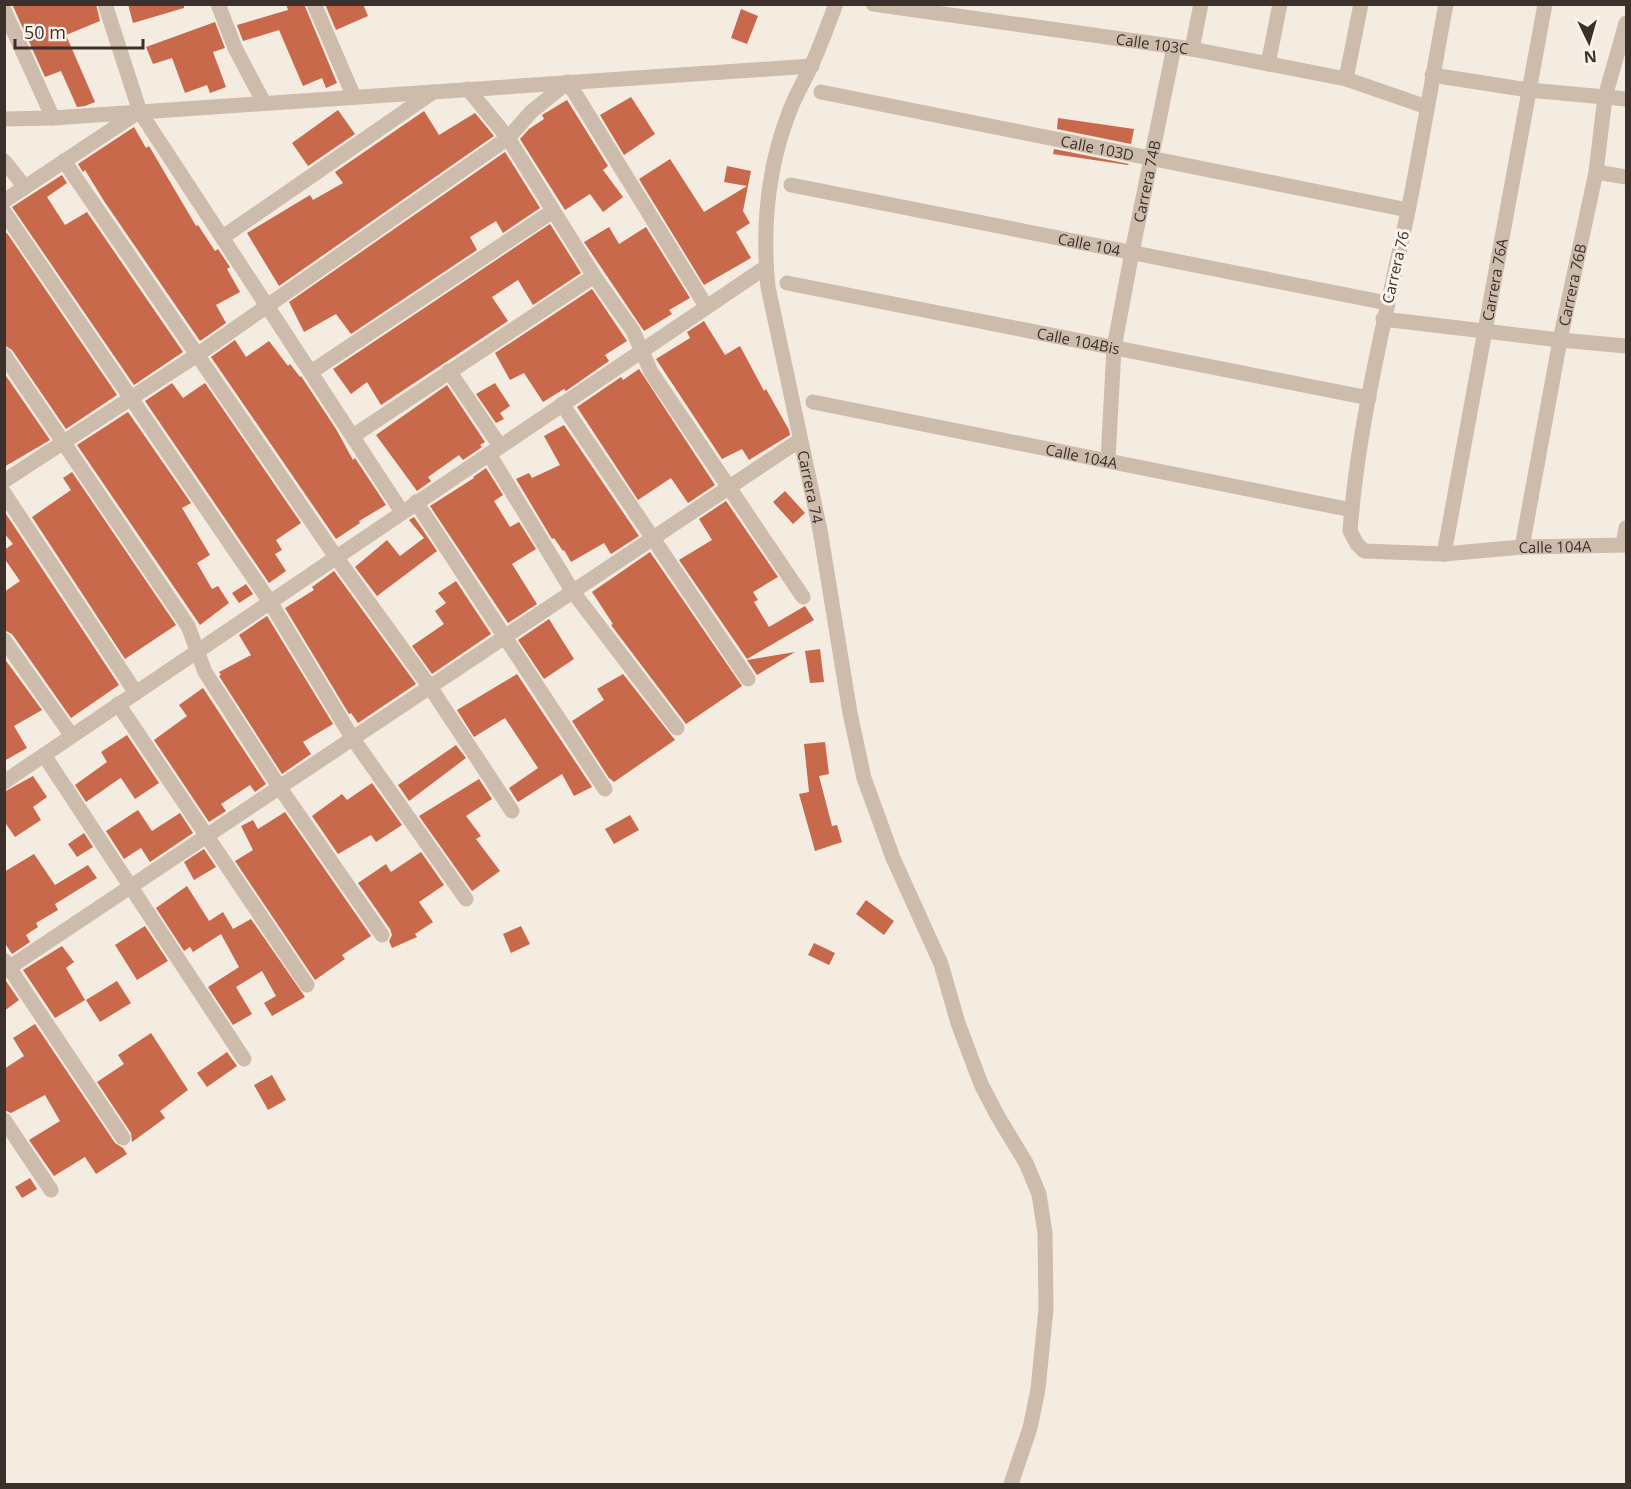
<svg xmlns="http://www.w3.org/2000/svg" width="1631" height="1489" viewBox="0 0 1631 1489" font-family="'Open Sans',sans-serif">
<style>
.building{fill:#c8694b}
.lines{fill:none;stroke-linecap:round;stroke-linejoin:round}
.minor{stroke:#cdbbac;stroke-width:15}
.labels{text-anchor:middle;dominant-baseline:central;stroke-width:6;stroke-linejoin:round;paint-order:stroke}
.street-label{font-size:15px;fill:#3b302b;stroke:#fbf5ee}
</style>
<rect width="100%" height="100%" fill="#f4ebe1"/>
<!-- building -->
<path class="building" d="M12,4h84l4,17 -34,14 29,67 -10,4 -8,1 -16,-36 -16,6z
M128,4h56v4l-51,15z
M286,4h18l33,79 -11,5 -4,-10 -19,8 -24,-56 -36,11 -6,-16 51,-15z
M325,4h38l5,12 -32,14z
M741,9l17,7 -11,28 -16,-6z
M215,22l10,26 -12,4 13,35 -16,6 -3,-8 -22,8 -13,-35 -19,6 -7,-17z
M631,97l24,37 -31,21 -24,-40z
M567,100l41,66 -5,4 20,27 -20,15 -13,-18 -25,16 -45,-71 9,-10 15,-10 -2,-4z
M338,110l17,24 -47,32 -16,-23z
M424,111l15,24 36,-22 19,23 -215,150 -32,-53 63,-38 3,5 30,-17 -8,-11z
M1058,118l76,11 -3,15 -74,-15z
M134,127l12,21 3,-2 47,80 2,-1 17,26 3,-2 12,18 -3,2 13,23 -24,13 10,18 -26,18 -96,-140 -19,-31 -2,2 -5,-8z
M1054,149l75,15 -1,1 -75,-11z
M505,152l35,56 -37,25 -7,-12 -26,16 7,13 -126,84 -15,-20 -32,18 -15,-30z
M670,159l34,53 43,-26 -23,-4 3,-16 24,5 -8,40 7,12 -14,9 15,26 -47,27 -65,-106z
M62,175l5,8 -20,14 18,28 22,-13 96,140 -49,33 -122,-178z
M550,224l31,49 -48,32 -15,-25 -26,17 16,24 -127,84 -14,-23 -16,12 -18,-25z
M609,227l10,17 27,-17 44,71 -21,12 3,4 -28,17 -60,-89z
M7,233l110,162 -51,34 -54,-79 -8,-5v-110z
M592,289l35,52 -22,14 4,6 -43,30 -2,-2 -21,13 -19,-29 -14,7 -15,-27z
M704,321l21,34 15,-9 24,45 2,-2 23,41 1,5 -41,25 -7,-11 -20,10 -66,-100 34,-21 -3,-6z
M235,340l11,17 23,-16 19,25 2,-2 10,13 1,-1 35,53 17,31 2,-2 31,47 -27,16 1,2 -24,16 -125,-182z
M639,369l76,116 -27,18 -17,-25 -33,22 -61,-93 44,-30 2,3z
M4,373l46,67 -46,27z
M172,383l11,15 22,-15 96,140 -25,17 6,10 -7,4 11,17 -17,12 -124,-182z
M495,383l15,23 -10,7 4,6 -8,4 -20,-29z
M447,385l38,57 -5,3 2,2 -19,13 -4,-5 -31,22 3,4 -14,10 -41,-56z
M128,412l63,91 -9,5 28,47 -13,8 15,26 6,-3 11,17 -29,22 -123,-180z
M564,425l75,111 -28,18 -7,-11 -33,19 -7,-12 -1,1 -9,-13 -2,1 -36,-60 13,-6 3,5 28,-13 -16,-29z
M486,468l17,27 -9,6 16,26 9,-5 17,27 -24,15 25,40 -29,19 -78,-117 44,-28 -1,-1z
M72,472l104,153 -51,34 -93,-142 39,-27 -8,-12z
M785,491l20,22 -12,11 -20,-22z
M726,501l52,76 -25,15 5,8 -4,2 15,25 36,-21 9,14 -67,39 -68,-99 33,-20 -13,-21z
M4,511l115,174 -48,33 -59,-84 -8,-4v-38l16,-11 -16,-23v-8l9,-6 -9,-11z
M414,517l23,34 -60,45 -22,-29 32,-27 13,16 24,-18 -15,-18z
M650,552l92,134 -56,38 -75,-99 2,-1 -21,-32z
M334,571l82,113 -58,39 -7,-10 -2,1 -64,-106 29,-18 -2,-3z
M456,581l35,53 -59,40 -20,-28 32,-22 -9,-13 11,-8 -8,-10z
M246,584l7,10 -14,9 -7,-10z
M267,616l66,108 -30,18 8,12 -29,20 -63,-98 2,-1 -2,-3 32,-17 -12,-20z
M549,619l25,40 -30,20 -26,-39z
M820,649l4,33 -14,1 -5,-32z
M795,652l-38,23 -10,-15z
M4,658l38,52 -28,16 13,22 -23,13z
M517,674l75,113 -18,9 -12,-22 -44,28 -9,-14 29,-20 -33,-50 -31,19 -17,-27z
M623,674l52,66 -61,42 -5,-4 -37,-57 32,-21 -7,-11z
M203,688l63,96 -11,8 -5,-7 -29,19 5,7 -17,11 -55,-82 33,-24 -8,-11z
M127,735l32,48 -24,16 -14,-21 -2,1 -33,23 -11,-17 32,-23 -6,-10z
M825,742l4,32 -10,2 13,50 5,-1 5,17 -27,9 -16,-57 10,-2 -5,-48z
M456,745l10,13 -57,43 -11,-16z
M33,776l14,21 -14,10 8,13 -26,17 -11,-16v-29z
M479,779l13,20 -26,17 15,20 -5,3 24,32 -28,20 -53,-75z
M372,783l30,42 -26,17 -5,-7 -33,19 -26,-38 30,-22 5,6z
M138,810l14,21 28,-18 13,20 -43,29 -9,-14 -17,11 -18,-28z
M285,812l86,124 -29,19 3,4 -30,21 -80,-119 18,-11 -12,-24 12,-6 5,9z
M630,815l9,15 -25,14 -9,-15z
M84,833l9,14 -16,10 -9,-13z
M204,849l12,18 -22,13 -10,-18z
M421,852l23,33 -25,17 14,20 -18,12 2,3 -25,11 -3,-7 3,-6 -2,-6 -32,-46 28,-19 5,8z
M34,854l21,31 33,-20 9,13 -42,26 3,6 -22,13 2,4 -12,8 4,7 -18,12 -8,-12v-70z
M187,886l22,35 14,-9 10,17 18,-10 54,78 -33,19 -8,-13 12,-7 -14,-25 -26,16 16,27 -19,11 -25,-38 31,-20 -18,-33 -28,18 -3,-5 -6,4 -28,-43z
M866,900l28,21 -10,14 -28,-21z
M145,926l23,35 -31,19 -22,-35z
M521,926l9,18 -19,9 -8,-19z
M814,943l21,10 -6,12 -21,-10z
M62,946l12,16 -8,6 19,32 -30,18 -32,-48z
M6,981l13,19 -15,11v-29z
M117,981l14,22 -31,19 -14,-22z
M35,1024l80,119 8,5 4,6 -31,20 -11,-17 -31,19 -25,-36 31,-19 -15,-26 -34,18 -7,-3v-41l20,-13 -11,-18z
M151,1033l37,57 -28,21 5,7 -33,24 -1,-9 -34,-51 27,-18 -6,-9z
M227,1052l10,14 -30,21 -10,-14z
M272,1075l14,25 -18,10 -14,-25z
M30,1178l7,11 -15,9 -7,-11z"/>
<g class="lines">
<!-- minor -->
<g class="minor">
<path d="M105,4l35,108 262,400"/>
<path d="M218,4l17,44 29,55"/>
<path d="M314,4l40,93"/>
<path id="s1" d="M836,4c-8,20 -15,41 -24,60 -7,16 -16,30 -22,46 -22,56 -28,117 -22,177l52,243 30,183 14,65 29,80 48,106 17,59 23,61 16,31 29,48 13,31 6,39 1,76 -8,80 -8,39 -19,56"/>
<path id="s2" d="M873,4l319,45 154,30 81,28"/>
<path id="s3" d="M1446,4c-13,69 -24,139 -38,207 -22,106 -50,212 -58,320l7,13 7,7 80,3 78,-7 104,-2"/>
<path d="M4,10l49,108"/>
<path d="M1192,49l9,-45"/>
<path d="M1268,64l12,-60"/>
<path d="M1432,75l97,15 97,9"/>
<path d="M1346,79l15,-75"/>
<path d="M468,89l40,49 86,138 39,55 18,41 152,225"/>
<path id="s4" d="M821,92l587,118"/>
<path d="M4,119l49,-1 759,-52"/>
<path d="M4,161l21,26"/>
<path d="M64,161l272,396 94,130 82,124"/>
<path d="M1596,172l30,5"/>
<path id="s5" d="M791,185l596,118"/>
<path d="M4,201l133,-88"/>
<path d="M4,212l266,390 83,137 113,160"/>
<path d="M223,237l210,-145"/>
<path id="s6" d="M787,283l582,115"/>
<path d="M1383,319l177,21 66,6"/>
<path d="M4,355l184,271 17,46 75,116 102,147"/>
<path d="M449,371l51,75"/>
<path d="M311,372l242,-161"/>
<path id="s7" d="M813,402l539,108"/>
<path d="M562,404l186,275"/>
<path d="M353,436l241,-160"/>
<path d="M489,454l84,138 104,136"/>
<path id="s8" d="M1108,460l6,-112 18,-96 42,-205"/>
<path d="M4,481l193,-126 311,-217 23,-26 37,-30 138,224"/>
<path d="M4,493l132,200"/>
<path d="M416,502l189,287"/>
<path d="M1623,545l3,-17"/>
<path id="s9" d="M1522,547l38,-207 36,-168 9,-75 21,-74"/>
<path id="s10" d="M1444,554l101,-550"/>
<path d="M4,640l68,96"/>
<path d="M118,704l189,281"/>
<path d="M44,755l200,304"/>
<path d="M4,782l762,-515"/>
<path d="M4,960l119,178"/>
<path d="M4,971l796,-531"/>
<path d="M4,1120l47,70"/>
</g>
</g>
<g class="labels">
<!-- street labels -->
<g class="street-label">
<text stroke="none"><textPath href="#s2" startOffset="282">Calle 103C</textPath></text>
<text stroke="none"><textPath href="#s4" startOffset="282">Calle 103D</textPath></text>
<text stroke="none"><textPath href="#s8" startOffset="282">Carrera 74B</textPath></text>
<text stroke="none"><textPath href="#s5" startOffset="304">Calle 104</textPath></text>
<text transform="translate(1395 267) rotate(-77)">Carrera 76</text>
<text stroke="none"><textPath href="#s10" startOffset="279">Carrera 76A</textPath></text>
<text stroke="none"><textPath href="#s9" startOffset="267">Carrera 76B</textPath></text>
<text stroke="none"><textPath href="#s6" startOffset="297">Calle 104Bis</textPath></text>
<text stroke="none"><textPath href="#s7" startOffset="274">Calle 104A</textPath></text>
<text stroke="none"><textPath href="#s1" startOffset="500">Carrera 74</textPath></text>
<text stroke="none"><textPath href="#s3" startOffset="752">Calle 104A</textPath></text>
</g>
</g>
<!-- border -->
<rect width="1631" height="1489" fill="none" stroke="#3b302b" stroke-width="12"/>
<!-- north arrow -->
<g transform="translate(1589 42) rotate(175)" stroke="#fbf5ee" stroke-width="4.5" paint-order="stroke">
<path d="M0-4.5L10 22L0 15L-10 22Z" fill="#3b302b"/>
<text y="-9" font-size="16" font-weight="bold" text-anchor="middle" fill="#3b302b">N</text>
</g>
<!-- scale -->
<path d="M15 39v9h128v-9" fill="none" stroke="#3b302b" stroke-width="3"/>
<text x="24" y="39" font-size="18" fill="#3b302b" stroke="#fbf5ee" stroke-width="4.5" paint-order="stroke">50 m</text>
</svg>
